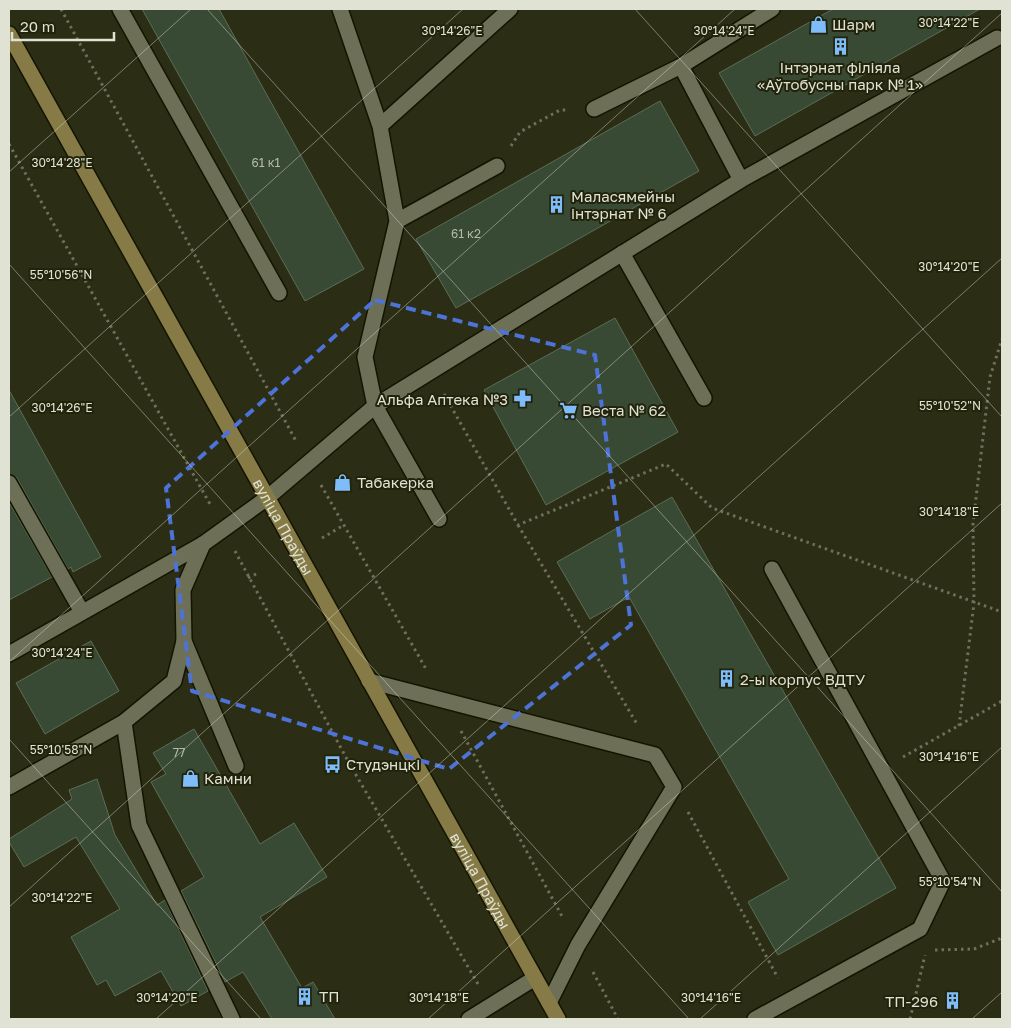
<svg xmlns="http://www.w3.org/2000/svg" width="1011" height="1028" viewBox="0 0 1011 1028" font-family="'Golos Text',sans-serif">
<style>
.building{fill:#384934;stroke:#5c6d58}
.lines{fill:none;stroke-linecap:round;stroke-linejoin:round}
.lane-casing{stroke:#141501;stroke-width:18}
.street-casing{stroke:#141501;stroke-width:18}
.secondary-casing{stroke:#141501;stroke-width:18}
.path{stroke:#6e705c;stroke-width:3;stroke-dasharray:2.5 4;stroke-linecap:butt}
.lane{stroke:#6d7056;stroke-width:15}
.street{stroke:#6d7056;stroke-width:15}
.secondary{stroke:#867b46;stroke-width:15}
.marked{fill:none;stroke:#4e73d7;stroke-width:4;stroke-dasharray:10 6;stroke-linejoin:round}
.ticks{fill:none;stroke:#e0e2d3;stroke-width:1;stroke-opacity:0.45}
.labels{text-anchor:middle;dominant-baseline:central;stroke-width:4;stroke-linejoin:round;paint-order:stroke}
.number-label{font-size:12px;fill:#b6bcab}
.poi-label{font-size:15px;fill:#e0e2d3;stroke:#21230b;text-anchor:start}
.street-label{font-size:15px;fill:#e0e2d3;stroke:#21230b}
.ticks-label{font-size:12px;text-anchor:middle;fill:#e0e2d3;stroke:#21230b;stroke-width:4;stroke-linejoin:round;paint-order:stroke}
</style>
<rect width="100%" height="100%" fill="#2b2d15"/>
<!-- building -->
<path class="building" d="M142,9h77l145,260 -59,32z
M833,9h147l-225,127 -36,-63z
M660,101l39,70 -243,137 -40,-69z
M615,318l63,114 -132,73 -62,-115z
M9,390l92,167 -28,15 -2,-5 -3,2 -51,-91 -8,-4z
M672,497l224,391 -118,67 -30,-53 41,-23 -160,-282 -39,22 -33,-57z
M9,502l43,75 -43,23z
M91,641l28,50 -74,43 -29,-51z
M194,729l66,115 34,-21 33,54 -67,40 42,71 11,-6 22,37h-63l-29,-47 -18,10 -44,-91 23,-14 -53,-95 15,-8 -13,-21z
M97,779l18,56 42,70 8,-5 43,91 -27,15 -20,-35 -46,25 -9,-16 -9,5 -26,-48 49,-28 -44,-72 -52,30 -15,-25v-3l63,-40 -3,-9z"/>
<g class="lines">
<defs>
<path id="lane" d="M120,9l159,284
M340,9l40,117 17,95 -32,136 10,49 64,113
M681,66l91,-57
M380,126l130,-117
M741,180l256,-142
M397,221l100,-55
M622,253l82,145
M9,483l73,129
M267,498l108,-92 366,-226 -60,-114 -87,43
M184,641l52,125
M9,654l194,-110
M369,681l286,74 19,32 -96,158 -29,58
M124,722l15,103 93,194
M755,1019l165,-90 23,-48 -171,-312"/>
<path id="street" d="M9,787l115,-65 50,-41 10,-40 -1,-51 20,-46 64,-46
M469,1019l66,-41"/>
<g id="secondary">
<path id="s1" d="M9,34l549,985"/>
</g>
</defs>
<!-- lane casing -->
<use href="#lane" class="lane-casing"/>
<!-- street casing -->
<use href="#street" class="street-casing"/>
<!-- secondary casing -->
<use href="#secondary" class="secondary-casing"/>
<!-- path -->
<path class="path" d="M61,9l235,432
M9,144l202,362
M511,146l9,-14 40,-22h9
M444,394l74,131 148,-61 46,44 290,104
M321,485l105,184
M518,525l119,199
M322,538l22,-13
M235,551l114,212 129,221
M248,578l10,-5
M959,726l15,-123 -1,-79 17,-147 12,-38
M461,731l102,187
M903,757l99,-56
M688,812l90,166
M935,950l39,-1 28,-11
M593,972l25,47
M910,1019l15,-64"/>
<!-- lane -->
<use href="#lane" class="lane"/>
<!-- street -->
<use href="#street" class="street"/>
<!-- secondary -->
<use href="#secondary" class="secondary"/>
</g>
<!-- marked area -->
<path class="marked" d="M375,300l220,55 36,270 -182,144 -257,-78 -26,-203z"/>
<!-- ticks -->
<path class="ticks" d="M207,9l795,883M635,9l367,408M9,172l182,-163M9,264l680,755M9,417l454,-408M9,662l726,-653M9,739l252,280M9,907l993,-894M156,1019l846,-761M428,1019l574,-516M700,1019l302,-272M972,1019l30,-27"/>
<!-- icons -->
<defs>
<symbol id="shop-bare" viewBox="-9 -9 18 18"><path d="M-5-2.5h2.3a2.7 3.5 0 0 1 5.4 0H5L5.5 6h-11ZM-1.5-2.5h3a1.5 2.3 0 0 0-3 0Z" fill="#7fbdfa" stroke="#21230b" stroke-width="2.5" paint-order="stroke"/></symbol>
<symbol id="building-bare" viewBox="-9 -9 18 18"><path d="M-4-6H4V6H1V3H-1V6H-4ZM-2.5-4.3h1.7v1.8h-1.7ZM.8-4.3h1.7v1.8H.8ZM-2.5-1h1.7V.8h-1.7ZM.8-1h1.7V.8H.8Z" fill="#7fbdfa" stroke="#21230b" stroke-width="2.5" paint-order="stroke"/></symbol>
<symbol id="pharmacy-bare" viewBox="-9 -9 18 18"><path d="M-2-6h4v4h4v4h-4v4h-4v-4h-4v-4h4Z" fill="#7fbdfa" stroke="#21230b" stroke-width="2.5" paint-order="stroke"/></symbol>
<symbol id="supermarket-bare" viewBox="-9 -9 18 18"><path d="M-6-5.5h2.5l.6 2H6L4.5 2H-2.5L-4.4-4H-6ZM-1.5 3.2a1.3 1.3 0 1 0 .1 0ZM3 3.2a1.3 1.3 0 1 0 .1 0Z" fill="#7fbdfa" stroke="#21230b" stroke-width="2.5" paint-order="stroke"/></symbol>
<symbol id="bus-bare" viewBox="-9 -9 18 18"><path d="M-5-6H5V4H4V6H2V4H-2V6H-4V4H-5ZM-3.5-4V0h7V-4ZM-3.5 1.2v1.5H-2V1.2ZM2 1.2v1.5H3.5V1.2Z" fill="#7fbdfa" stroke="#21230b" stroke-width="2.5" paint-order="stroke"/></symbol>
</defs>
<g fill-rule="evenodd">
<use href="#shop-bare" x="806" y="12" width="25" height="25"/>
<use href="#building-bare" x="828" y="34" width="25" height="25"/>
<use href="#building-bare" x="544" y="192" width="25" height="25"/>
<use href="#pharmacy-bare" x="510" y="386" width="25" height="25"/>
<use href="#supermarket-bare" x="556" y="398" width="25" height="25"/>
<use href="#shop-bare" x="330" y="470" width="25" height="25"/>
<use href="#building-bare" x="714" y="666" width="25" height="25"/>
<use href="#bus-bare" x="320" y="752" width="25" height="25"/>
<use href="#shop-bare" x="178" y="766" width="25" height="25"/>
<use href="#building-bare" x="292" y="984" width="25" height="25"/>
<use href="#building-bare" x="940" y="988" width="25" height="25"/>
</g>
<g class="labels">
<!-- number labels -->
<g class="number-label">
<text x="266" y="162">61 к1</text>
<text x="466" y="233">61 к2</text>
<text x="179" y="752">77</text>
</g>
<!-- poi labels -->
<g class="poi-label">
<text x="832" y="24">Шарм</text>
<text x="840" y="67" text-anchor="middle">Інтэрнат філіяла<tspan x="840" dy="17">«Аўтобусны парк № 1»</tspan></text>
<text x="571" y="196">Маласямейны<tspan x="571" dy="17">інтэрнат № 6</tspan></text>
<text x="508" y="399" text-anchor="end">Альфа Аптека №3</text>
<text x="582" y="410">Веста № 62</text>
<text x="357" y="482">Табакерка</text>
<text x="740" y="679">2-ы корпус ВДТУ</text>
<text x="346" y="764">Студэнцкі</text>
<text x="204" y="778">Камни</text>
<text x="319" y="996">ТП</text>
<text x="938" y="1001" text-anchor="end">ТП-296</text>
</g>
<!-- street labels -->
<g class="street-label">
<text stroke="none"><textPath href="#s1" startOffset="564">вуліца Праўды</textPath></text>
<text stroke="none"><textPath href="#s1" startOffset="969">вуліца Праўды</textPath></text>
</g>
</g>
<g class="ticks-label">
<text x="949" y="27">30°14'22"E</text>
<text x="452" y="35">30°14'26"E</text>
<text x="724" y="35">30°14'24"E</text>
<text x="62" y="167">30°14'28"E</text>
<text x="949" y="271">30°14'20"E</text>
<text x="61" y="279">55°10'56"N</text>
<text x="950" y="410">55°10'52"N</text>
<text x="62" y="412">30°14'26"E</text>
<text x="949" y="516">30°14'18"E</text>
<text x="62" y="657">30°14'24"E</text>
<text x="61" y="754">55°10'58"N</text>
<text x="949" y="761">30°14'16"E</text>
<text x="950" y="886">55°10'54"N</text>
<text x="62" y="902">30°14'22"E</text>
<text x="167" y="1002">30°14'20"E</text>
<text x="439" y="1002">30°14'18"E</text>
<text x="711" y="1002">30°14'16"E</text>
</g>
<!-- border -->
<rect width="1011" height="1028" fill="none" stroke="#e0e2d3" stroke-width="20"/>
<!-- scale -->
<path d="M12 32v8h102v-8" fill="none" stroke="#e0e2d3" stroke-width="2.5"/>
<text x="20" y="32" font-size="15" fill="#e0e2d3" stroke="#21230b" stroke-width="4" paint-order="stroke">20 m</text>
</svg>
